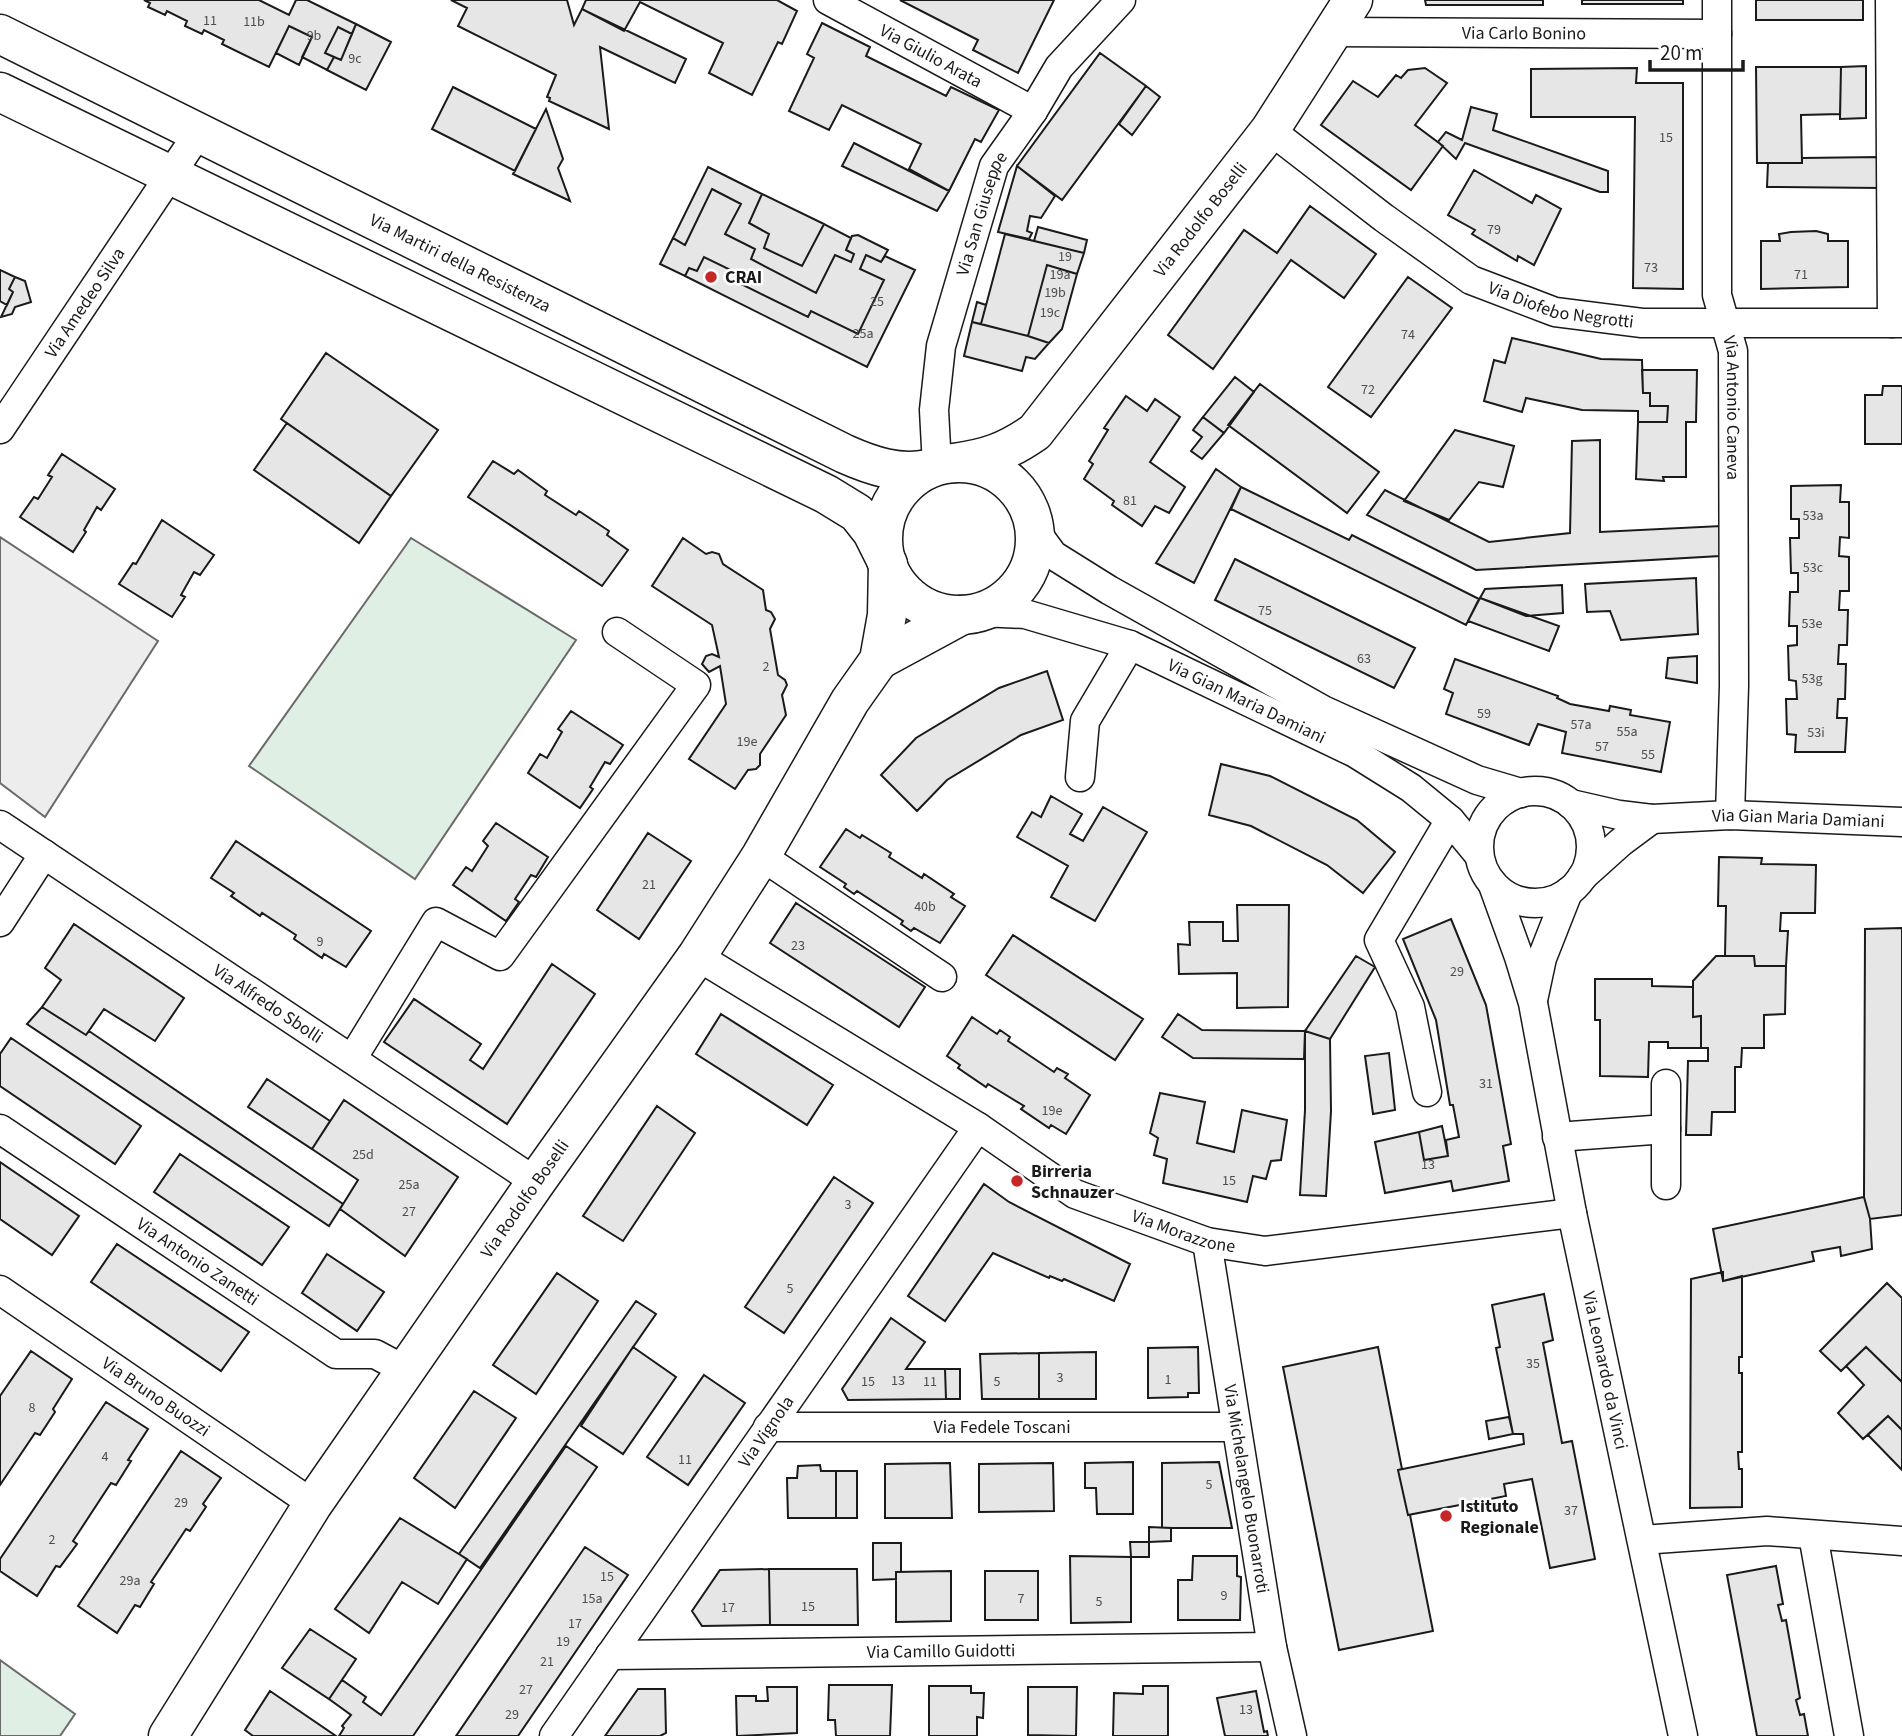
<svg xmlns="http://www.w3.org/2000/svg" width="1902" height="1736" viewBox="0 0 1902 1736" font-family="'Source Sans 3',sans-serif">
<style>
.green{fill:#e0efe3;stroke:#6a6a6a;stroke-width:2}
.parking{fill:#ededed;stroke:#6a6a6a;stroke-width:2}
.building{fill:#e6e6e6;stroke:#1a1a1a;stroke-width:2}
.lines{fill:none;stroke-linecap:round;stroke-linejoin:round}
.street-casing{stroke:#1a1a1a;stroke-width:31}
.secondary-casing{stroke:#1a1a1a;stroke-width:41}
.street{stroke:#fff;stroke-width:28}
.secondary{stroke:#fff;stroke-width:38}
.poi-dot{fill:#c62828;stroke:#fff;stroke-width:2.5}
.labels{text-anchor:middle;dominant-baseline:central;stroke-width:5;stroke-linejoin:round;paint-order:stroke}
.number-label{font-size:14px;fill:#4d4d4d}
.street-label{font-size:18px;fill:#1a1a1a;stroke:#fff}
.poi-label{font-size:18px;font-weight:bold;fill:#1a1a1a;stroke:#fff;text-anchor:start}
</style>
<rect width="100%" height="100%" fill="#fff"/>
<!-- green -->
<path class="green" d="M411,538l165,102 -161,239 -166,-113z
M0,1660l75,54 -15,22h-60z"/>
<!-- parking -->
<path class="parking" d="M0,537l158,104 -113,176 -45,-34z"/>
<!-- building -->
<path class="building" d="M144,0h115l30,15 7,-15h11l49,24 -4,10 -14,-7 -13,26 9,4 -7,13 -25,-13 10,-20 -23,-11 -20,41 -47,-23 2,-4 -20,-10 -2,4 -17,-8 2,-5 -20,-10 -2,4 -17,-8 2,-4z
M451,0h116l7,25 8,-16 104,50 -11,24 -75,-36 9,82 -60,-28 1,-3 -3,-1 9,-22 -98,-49 9,-18z
M586,0h191l20,11 -15,33 -4,-2 -26,53 -43,-22 14,-30 -83,-41 -16,29 -42,-22z
M900,0h154l-36,73 -45,-23 5,-10z
M1425,0h118v5h-117z
M1582,0h101v4h-101z
M1756,0h107v20h-107z
M822,23l48,24 -4,9 80,40 5,-9 48,23 -18,32 -6,-3 -26,52 -40,-22 12,-25 -79,-39 -13,25 -40,-19 25,-53 -7,-4z
M356,24l35,18 -25,48 -39,-20 7,-13 7,3z
M289,26l23,11 -13,28 -23,-12z
M338,27l14,7 -11,26 -16,-7z
M1100,53l46,33 -84,114 -45,-34z
M1866,66v52l-26,1 1,-52z
M1756,67h85l-1,47 -39,1 1,48h-45z
M1425,68l22,15 -32,42 28,21 -32,44 -90,-65 32,-44 25,16 18,-22 5,3 7,-8z
M1637,68l-1,15h47v206l-50,-1 2,-171h-104v-48z
M1146,86l14,11 -28,38 -13,-11z
M453,87l83,42 -21,42 -83,-42z
M1471,107l26,7 -4,16 115,41v21h-8l-135,-49 -9,16 -18,-17 8,-10 16,8z
M546,109l17,50 -5,9 12,33 -57,-27z
M854,143l95,48 -12,20 -95,-45z
M1880,157v31l-113,-1 1,-24h34v-5z
M1017,166l38,30 -14,22 -11,-2 -3,15 5,2 -3,6 -31,-7z
M708,167l54,27 -13,29 20,11 -5,14 38,18 22,-42 27,14 -5,12 8,4 -3,8 -16,-7 -19,38 -65,-34 4,-10 -30,-15 16,-30 -29,-15 -27,56 -12,-7z
M1474,170l58,33 4,-8 25,14 -27,56 -16,-9 -1,5 -45,-27 3,-4 -27,-15z
M712,189l29,15 -16,30 30,15 -4,10 65,34 19,-38 16,7 3,-8 -8,-4 6,-14 6,-1 30,15 -7,12 -15,-7 -6,14 24,11 -26,54 -47,-23 -3,6 -71,-35 2,-8 -35,-17 -7,14 -8,-3 -4,8 -25,-12 13,-26 12,7z
M762,194l62,30 -22,42 -38,-18 5,-14 -20,-11z
M1310,206l66,48 -32,44 -53,-38 -78,109 -45,-34 76,-105 33,23z
M1038,227l49,13 -3,13 -50,-12z
M1816,231l12,3v7h20v46l-87,2v-48h19l-1,-7 12,-2z
M1005,234l79,19 -7,21 -30,-9 -19,71 -47,-12z
M866,255l15,7 4,-6 30,14 -48,97 -182,-91 4,-8 8,3 7,-14 35,17 -2,8 71,35 3,-6 47,23 26,-54 -24,-11z
M1047,265l30,9 -15,55 -13,14 -21,-7z
M0,270l15,7 -6,12 4,3 -6,13 -7,-4z
M15,277l10,4 6,21 -16,5 -3,7 -11,3 12,-25 -4,-3z
M1408,277l44,31 -81,109 -43,-30z
M977,302l9,3 -5,19 -9,-2z
M972,322l56,14 21,7 -14,16 -9,-2 -4,14 -58,-15z
M1512,338l89,21 41,1 1,33h7v13h18l-1,16h-29v-11l-56,-1 -56,-12 -4,14 -38,-11 10,-41 11,3z
M326,353l112,77 -47,66 -110,-77z
M1642,370h55l-1,52h-10v55h-23l1,4 -28,-2 2,-57h29l1,-16h-18v-13h-7z
M1235,377l19,15 -30,41 -21,-16z
M1260,384l119,88 -32,41 -119,-88z
M1883,386h19v58h-37v-49h17z
M1126,396l21,15 8,-12 25,18 -30,45 35,25 -16,26 -14,-7 -13,20 -30,-21 2,-4 -30,-22 9,-15 -4,-3 19,-31 -4,-2z
M1203,417l21,16 -22,26 -11,-8 11,-14 -9,-7z
M287,423l104,73 -32,47 -105,-73z
M1455,430l59,16 -11,41 -24,-5 -30,38 -45,-19z
M1600,440v92l121,-6 -1,30 -244,14 -109,-55 18,-25 104,52 81,-9 2,-92z
M62,454l53,35 -14,21 -4,-3 -13,23 2,2 -13,20 -53,-35 14,-20 4,2 14,-22 -4,-2z
M493,461l21,13 4,-4 29,21 -2,4 31,20 3,-4 30,20 -2,4 21,15 -26,36 -134,-89z
M1216,469l25,18 -47,96 -38,-20z
M1841,485l-1,17h9v36l-9,-1 -1,19 10,1v34h-9l-1,19h9l-1,35h-8l-1,19h8l-1,35h-7l-1,19h10l-2,34h-50l1,-17 -9,-1 -1,-35h11l-1,-18 -7,-1 -1,-34 9,-1v-19h-8l1,-34h8v-19h-7l-1,-35h9v-19h-8v-33z
M1241,487l108,53 3,-5 127,64 -13,26 -235,-116z
M162,520l52,35 -14,20 -6,-3 -13,23 4,2 -13,20 -53,-33 14,-21 3,1z
M683,538l23,16 6,-2 7,2 4,10 40,26 3,20 5,2 4,7 -5,10 8,46 7,5 2,5 -5,10 4,20 -26,39v11l-4,4 -8,1 -13,19 -46,-30 37,-55 -6,-38 -11,6 -7,-8 4,-8 6,-2 7,3 -7,-32 -60,-39z
M1235,559l180,89 -21,40 -179,-88z
M1696,578l2,56 -77,6 -11,-29 -23,1 -2,-28z
M1562,585l1,28 -37,3 -46,-18 5,-9z
M1480,598l79,28 -10,25 -81,-30z
M1697,656v27l-31,-5 2,-20z
M1455,659l103,37 -1,2 13,6 39,7 1,-5 21,4 -1,5 40,7 -9,50 -99,-19 4,-21 -28,-8 -9,21 -83,-31 7,-21 -9,-4z
M1047,671l16,49 -42,15 -74,45 -30,31 -36,-36 35,-37 83,-50z
M571,711l52,34 -13,19 -5,-2 -15,25 3,2 -13,19 -52,-35 12,-19 7,4 15,-26 -4,-3z
M1221,764l49,12 87,44 38,32 -32,41 -36,-28 -76,-39 -42,-11z
M1051,796l31,18 -12,20 13,7 20,-34 44,25 -52,89 -44,-24 17,-31 -51,-29 15,-25 9,5z
M496,823l52,34 -12,20 -5,-2 -16,24 4,3 -13,19 -53,-36 13,-18 6,4 16,-25 -5,-5z
M846,829l14,9 2,-3 29,18 -2,4 33,21 2,-4 30,20 -3,3 14,9 -25,37 -26,-15 -3,3 -10,-7 2,-3 -46,-30 -3,3 -10,-7 2,-3 -26,-17z
M648,833l43,28 -52,78 -42,-29z
M236,841l135,90 -25,36 -22,-13 -2,4 -28,-19 2,-4 -34,-22 -2,3 -29,-20 3,-3 -23,-15z
M1719,857l43,1 -1,6 55,1 -1,48h-34l-1,18h8l-2,35h-31l-1,-10h-29l1,-50h-8z
M796,903l129,84 -26,40 -129,-84z
M1237,905h52l-1,102 -51,1v-35l-58,1 -1,-30 12,1 -1,-23h34v19h15z
M1451,919l35,86 25,139 -8,2 6,35 -56,10 -2,-10 -66,12 -10,-51 44,-10 5,28 24,-4 -2,-16 13,-3 -6,-32h-3l-14,-85 -33,-81z
M74,924l110,74 -29,43 -51,-32 -18,26 -44,-28 19,-27 -16,-12z
M1902,928v287l-32,4 -6,-22 1,-268z
M1013,935l130,84 -28,41 -129,-85z
M1356,956l19,11 -45,72 -25,-8z
M1716,956h38l1,10h31l-1,48 -21,1v33h-22l-1,19h-6v45h-23l-1,23h-25l2,-74h20v-13h-7v-32l-8,1v-36z
M552,964l43,30 -88,130 -123,-82 30,-43 67,45 -11,16 13,9z
M1595,979h57v7l41,1v30l8,-1v32h-33v-6h-19l-1,35 -48,-1v-56h-5z
M42,1007l44,28 3,-4 254,173 -14,22 -302,-202z
M721,1014l112,71 -26,40 -111,-71z
M1178,1014l24,16 103,1 -1,28 -111,-1 -31,-21z
M972,1017l25,17 3,-4 10,7 -2,4 46,31 3,-4 11,6 -3,4 25,17 -24,39 -15,-9 -2,3 -28,-19 3,-3 -36,-22 -2,3 -28,-19 2,-3 -13,-9z
M1305,1031l25,8 1,72 -5,85 -26,-1 5,-85z
M11,1038l130,88 -26,38 -115,-78v-32z
M1389,1053l6,57 -22,4 -8,-58z
M267,1079l63,42 -18,28 -64,-42z
M1160,1093l45,9 -8,41 37,9 8,-42 45,10 -6,40 -10,1 -5,18 -13,-3 -6,26 -84,-19 4,-24 -13,-4 4,-17 -8,-5z
M344,1100l114,77 -53,79 -65,-47 18,-29 -46,-31z
M657,1106l38,27 -72,108 -40,-25z
M1442,1126l6,30 -24,4 -5,-28z
M180,1154l109,73 -27,38 -108,-73z
M0,1162l79,54 -27,39 -52,-36z
M834,1177l39,26 -89,130 -39,-26z
M984,1184l25,18 121,62 -16,37 -50,-22 -2,2 -12,-5 -1,2 -56,-25 -48,68 -37,-25z
M1864,1197l6,22 2,30 -31,7 -1,-9 -28,5 2,9 -91,20 -10,-52z
M117,1244l132,88 -28,39 -130,-89z
M327,1254l57,38 -27,39 -55,-38z
M1723,1272v9l19,-5v81h-3v16h3v79h-4l1,17h3v38l-52,1 1,-229z
M557,1273l41,28 -62,93 -43,-29z
M1887,1283l15,15v84l-36,-35 -25,24 -21,-20z
M1544,1294l9,46 -10,3 19,100 10,-2 23,118 -45,9 -18,-89 -28,5 2,12 -98,19 -10,-45 126,-26 -1,-10h-10l-17,-86 4,-1 -8,-42z
M636,1301l20,13 -176,254 -21,-14z
M891,1318l34,24 -19,27h39l1,30 -98,1 -6,-11z
M633,1347l43,30 -53,77 -42,-28z
M1198,1347l1,46h-11v4l-40,1v-50z
M1378,1347l24,122 -4,1 10,45h2l23,116 -94,19 -56,-283z
M1866,1347l36,35v48l-14,-14 -25,23 -25,-26 26,-28 -18,-19z
M31,1351l41,28 -19,30 2,3 -15,23 -5,-2 -35,52v-89z
M1096,1352v47h-57v-46z
M1039,1353v46h-57l-2,-45z
M945,1369h15v30h-14z
M704,1375l41,28 -57,82 -41,-28z
M474,1391l42,27 -61,90 -41,-30z
M106,1402l42,27 -20,31 3,1 -15,24 -5,-2 -38,58 4,3 -17,23 -4,-1 -19,30 -37,-25v-12z
M1888,1416l14,14v40l-34,-35z
M1509,1417l4,17 -24,5 -3,-18z
M566,1446l31,21 -184,269h-74l5,-8 -2,-2 9,-11 -22,-16 13,-19 24,17 -3,5 18,13z
M181,1451l40,27 -18,26 3,3 -16,24 -4,-2 -35,53 3,2 -14,23 -5,-2 -18,28 -39,-27z
M1133,1462v52h-36l-1,-26h-11v-25z
M1219,1462l13,66h-70v-65z
M950,1463l2,55h-67v-54z
M1053,1463l1,48 -75,1v-48z
M820,1465l1,6h15v47h-48l-1,-40h10l1,-12z
M836,1471h21v47h-21z
M400,1518l67,41 -29,45 -36,-22 -33,51 -34,-24z
M1149,1527l22,1v13l-22,1z
M1130,1542h19v15h-18z
M873,1543h28v29h-5v7l-23,1z
M585,1547l43,28 -110,161h-62z
M1070,1556l61,1v65l-60,1z
M1193,1556h44v20l4,1 -1,43h-62v-40h14z
M1776,1566l7,38 -5,1 4,16 4,-1 14,78 -4,2 4,15 4,-1 4,22h-51l-30,-161z
M769,1569h88l1,56h-88z
M769,1569l1,56 -68,1 -10,-15 28,-41z
M951,1571v50l-55,1v-50z
M985,1571h53v49h-53z
M310,1629l46,30 -27,40 -47,-31z
M829,1685h63l-2,51h-54l-1,-16h-7z
M929,1686h42v7h13l-1,25 -6,-1v19h-48z
M1143,1686h25v50h-55l1,-43 29,1z
M767,1687h30v46l-60,3 -1,-40h20v5h12z
M1028,1687h49l-1,49 -48,-1z
M638,1689h27l1,44 -6,3h-55z
M270,1691l66,45h-83l-8,-6z
M1256,1691l8,41 3,-1 1,5h-43l-8,-38z"/>
<g class="lines">
<defs>
<g id="street">
<path id="s1" d="M828,0l205,111"/>
<path id="s2" d="M1717,0v295l16,56 1,335 -4,129"/>
<path d="M1890,0l2,323"/>
<path id="s3" d="M1332,32l385,2"/>
<path id="s4" d="M1270,130l114,88 87,62 84,32 87,11h260"/>
<path id="s5" d="M0,429l199,-297"/>
<path id="s6" d="M937,466l-3,-56 7,-64 53,-180 39,-55 26,-44 62,-67"/>
<path d="M1034,529l19,26 56,35 214,120 154,70 44,13"/>
<path id="s7" d="M980,612l45,2 105,31 225,108 56,35 39,32 29,35"/>
<path d="M1080,777l5,-56 45,-76"/>
<circle cx="1535" cy="847" r="56"/>
<path id="s8" d="M1571,804l48,11 33,4 78,-4 172,7"/>
<path id="s9" d="M0,825l536,357"/>
<path d="M761,856l181,121"/>
<path d="M1582,877l39,-35 31,-23"/>
<path id="s10" d="M1493,885l26,72 14,46 39,210 111,523"/>
<path d="M0,922l44,-68"/>
<path id="s11" d="M697,956l281,171 97,67 132,48 58,9 307,-38"/>
<path d="M1533,1000l9,-42 26,-66"/>
<path d="M352,1059l84,-137 64,34 196,-271 -79,-53"/>
<path d="M1666,1084v101"/>
<path d="M1427,1092l-17,-85 -31,-67 71,-120"/>
<path id="s12" d="M0,1129l336,225h39l30,16"/>
<path d="M1557,1137l109,-8"/>
<path id="s13" d="M1207,1242l65,405 20,89"/>
<path id="s14" d="M0,1290l313,214"/>
<path id="s15" d="M768,1427h468"/>
<path d="M1813,1535l36,201"/>
<path d="M1642,1540l125,-9 135,10"/>
<path id="s16" d="M610,1655l662,-8"/>
<path id="s17" d="M554,1736l424,-609"/>
</g>
<g id="secondary">
<path id="s18" d="M0,34l845,420c27,12 54,21 83,15"/>
<path d="M0,92l826,402 31,19 15,19 16,32 -1,51 -8,45 -29,41 -89,155 -64,100 -161,226 -223,322 -145,232"/>
<path id="s19" d="M954,463c34,-5 52,-11 81,-31l235,-302 83,-130"/>
<circle cx="959" cy="539" r="76"/>
<path d="M879,660l83,-45"/>
</g>
</defs>
<!-- street casing -->
<use href="#street" class="street-casing"/>
<!-- secondary casing -->
<use href="#secondary" class="secondary-casing"/>
<!-- street -->
<use href="#street" class="street"/>
<!-- secondary -->
<use href="#secondary" class="secondary"/>
</g>
<!-- markers -->
<g class="poi-dot">
<circle cx="711" cy="277" r="7"/>
<circle cx="1017" cy="1181" r="7"/>
<circle cx="1446" cy="1516" r="7"/>
</g>
<g class="labels">
<!-- number labels -->
<g class="number-label">
<text x="210" y="21">11</text>
<text x="254" y="22">11b</text>
<text x="314" y="36">9b</text>
<text x="355" y="59">9c</text>
<text x="1666" y="138">15</text>
<text x="1494" y="230">79</text>
<text x="1065" y="257">19</text>
<text x="1651" y="268">73</text>
<text x="1060" y="275">19a</text>
<text x="1801" y="275">71</text>
<text x="1055" y="293">19b</text>
<text x="877" y="302">25</text>
<text x="1050" y="313">19c</text>
<text x="863" y="334">25a</text>
<text x="1408" y="335">74</text>
<text x="1368" y="390">72</text>
<text x="1130" y="501">81</text>
<text x="1813" y="516">53a</text>
<text x="1813" y="568">53c</text>
<text x="1265" y="611">75</text>
<text x="1812" y="624">53e</text>
<text x="1364" y="659">63</text>
<text x="766" y="667">2</text>
<text x="1812" y="679">53g</text>
<text x="1484" y="714">59</text>
<text x="1581" y="725">57a</text>
<text x="1627" y="732">55a</text>
<text x="1816" y="733">53i</text>
<text x="747" y="742">19e</text>
<text x="1602" y="747">57</text>
<text x="1648" y="755">55</text>
<text x="649" y="885">21</text>
<text x="925" y="907">40b</text>
<text x="320" y="942">9</text>
<text x="798" y="946">23</text>
<text x="1457" y="972">29</text>
<text x="1486" y="1084">31</text>
<text x="1052" y="1111">19e</text>
<text x="363" y="1155">25d</text>
<text x="1428" y="1165">13</text>
<text x="1229" y="1181">15</text>
<text x="409" y="1185">25a</text>
<text x="848" y="1205">3</text>
<text x="409" y="1212">27</text>
<text x="790" y="1289">5</text>
<text x="1533" y="1364">35</text>
<text x="1060" y="1378">3</text>
<text x="1168" y="1380">1</text>
<text x="898" y="1381">13</text>
<text x="868" y="1382">15</text>
<text x="930" y="1382">11</text>
<text x="997" y="1382">5</text>
<text x="32" y="1408">8</text>
<text x="105" y="1457">4</text>
<text x="685" y="1460">11</text>
<text x="1209" y="1485">5</text>
<text x="181" y="1503">29</text>
<text x="1571" y="1511">37</text>
<text x="52" y="1540">2</text>
<text x="607" y="1577">15</text>
<text x="130" y="1581">29a</text>
<text x="1224" y="1596">9</text>
<text x="592" y="1599">15a</text>
<text x="1021" y="1599">7</text>
<text x="1099" y="1602">5</text>
<text x="808" y="1607">15</text>
<text x="728" y="1608">17</text>
<text x="575" y="1624">17</text>
<text x="563" y="1642">19</text>
<text x="547" y="1662">21</text>
<text x="526" y="1690">27</text>
<text x="1246" y="1710">13</text>
<text x="512" y="1715">29</text>
</g>
<!-- street labels -->
<g class="street-label">
<text stroke="none"><textPath href="#s3" startOffset="192">Via Carlo Bonino</textPath></text>
<text stroke="none"><textPath href="#s1" startOffset="117">Via Giulio Arata</textPath></text>
<text stroke="none"><textPath href="#s6" startOffset="259">Via San Giuseppe</textPath></text>
<text stroke="none"><textPath href="#s19" startOffset="357">Via Rodolfo Boselli</textPath></text>
<text stroke="none"><textPath href="#s18" startOffset="514">Via Martiri della Resistenza</textPath></text>
<text stroke="none"><textPath href="#s5" startOffset="152">Via Amedeo Silva</textPath></text>
<text stroke="none"><textPath href="#s4" startOffset="345">Via Diofebo Negrotti</textPath></text>
<text stroke="none"><textPath href="#s2" startOffset="410">Via Antonio Caneva</textPath></text>
<text stroke="none"><textPath href="#s7" startOffset="284">Via Gian Maria Damiani</textPath></text>
<text stroke="none"><textPath href="#s8" startOffset="229">Via Gian Maria Damiani</textPath></text>
<text stroke="none"><textPath href="#s9" startOffset="322">Via Alfredo Sbolli</textPath></text>
<text transform="translate(525 1199) rotate(-55)">Via Rodolfo Boselli</text>
<text stroke="none"><textPath href="#s11" startOffset="562">Via Morazzone</textPath></text>
<text stroke="none"><textPath href="#s12" startOffset="238">Via Antonio Zanetti</textPath></text>
<text stroke="none"><textPath href="#s10" startOffset="499">Via Leonardo da Vinci</textPath></text>
<text stroke="none"><textPath href="#s14" startOffset="189">Via Bruno Buozzi</textPath></text>
<text stroke="none"><textPath href="#s15" startOffset="234">Via Fedele Toscani</textPath></text>
<text stroke="none"><textPath href="#s17" startOffset="371">Via Vignola</textPath></text>
<text stroke="none"><textPath href="#s13" startOffset="250">Via Michelangelo Buonarroti</textPath></text>
<text stroke="none"><textPath href="#s16" startOffset="331">Via Camillo Guidotti</textPath></text>
</g>
<!-- poi labels -->
<g class="poi-label">
<text x="725" y="277">CRAI</text>
<text x="1031" y="1171">Birreria<tspan x="1031" dy="21">Schnauzer</tspan></text>
<text x="1460" y="1506">Istituto<tspan x="1460" dy="21">Regionale</tspan></text>
</g>
</g>
<!-- scale -->
<path d="M1650 60v10h93v-10" fill="none" stroke="#1a1a1a" stroke-width="3.5"/>
<text x="1660" y="60" font-size="21" fill="#1a1a1a" stroke="#ffffff" stroke-width="5" paint-order="stroke">20 m</text>
</svg>
